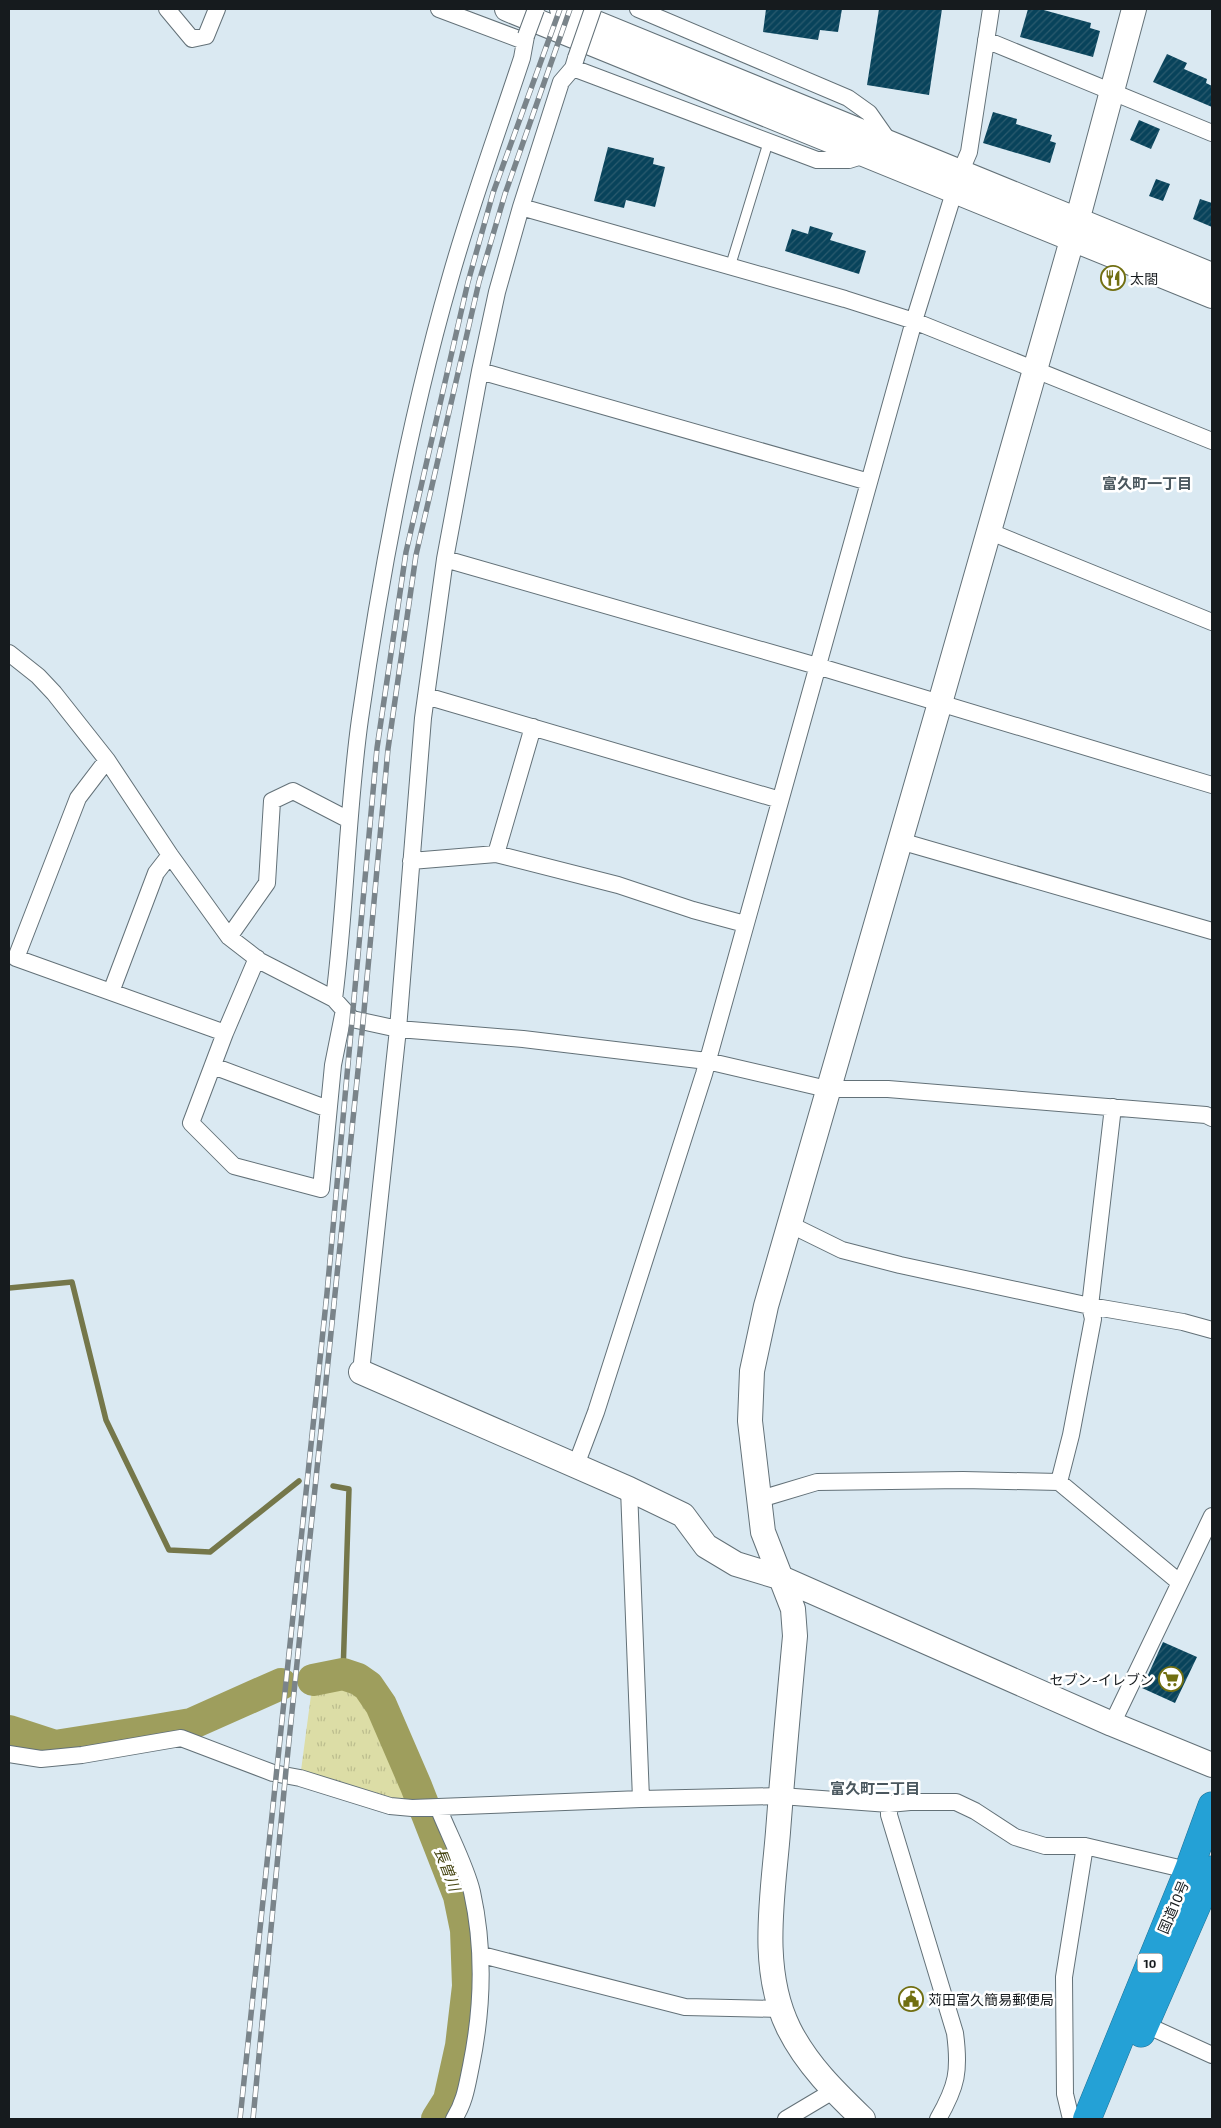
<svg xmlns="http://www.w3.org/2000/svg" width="1221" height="2128" viewBox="0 0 1221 2128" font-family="'Exo 2','Noto Sans JP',sans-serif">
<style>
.park{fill:url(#park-tufts)}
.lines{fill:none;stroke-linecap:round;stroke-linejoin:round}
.stream{stroke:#75774a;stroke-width:5.5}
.river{stroke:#9e9e5d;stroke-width:32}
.building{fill:url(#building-hatch)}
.lane-casing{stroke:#637178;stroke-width:11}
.street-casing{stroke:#637178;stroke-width:18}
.secondary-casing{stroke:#637178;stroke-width:26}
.highway-casing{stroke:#1f7296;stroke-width:29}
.lane{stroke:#fff;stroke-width:9}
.street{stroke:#fff;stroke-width:16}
.secondary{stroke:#fff;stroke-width:24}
.highway{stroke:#24a1d6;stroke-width:28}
.rail-casing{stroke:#7a848a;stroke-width:5.5}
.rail{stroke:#fff;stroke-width:4;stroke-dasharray:11;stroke-linecap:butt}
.street-bridge-casing{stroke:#637178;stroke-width:18;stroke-linecap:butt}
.street-bridge{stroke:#fff;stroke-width:16}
.labels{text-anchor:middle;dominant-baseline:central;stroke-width:5;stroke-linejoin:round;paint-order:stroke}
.shield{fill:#fff;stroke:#5c5f62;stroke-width:1}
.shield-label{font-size:12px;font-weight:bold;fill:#161b1e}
.poi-label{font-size:14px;fill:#161b1e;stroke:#fff;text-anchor:start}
.street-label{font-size:14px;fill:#161b1e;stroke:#fff}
.neighbourhood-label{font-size:15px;font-weight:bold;fill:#4a575e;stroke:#fff}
.water-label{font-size:15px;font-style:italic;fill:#494815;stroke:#fff}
</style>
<defs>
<pattern id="park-tufts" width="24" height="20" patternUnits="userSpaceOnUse" patternTransform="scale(1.25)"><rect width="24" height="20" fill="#dcdda6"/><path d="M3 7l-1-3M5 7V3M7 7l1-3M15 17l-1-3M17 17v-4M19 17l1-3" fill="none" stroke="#bcbd8e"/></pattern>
<pattern id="building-hatch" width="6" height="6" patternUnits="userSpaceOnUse" patternTransform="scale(1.25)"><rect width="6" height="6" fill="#08435b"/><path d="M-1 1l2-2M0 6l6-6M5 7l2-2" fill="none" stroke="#2b5b6e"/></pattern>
</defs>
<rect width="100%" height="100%" fill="#dae9f2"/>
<!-- park -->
<path class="park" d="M343,1674c8,3 17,5 24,11 21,20 44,93 58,123l-125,-30 13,-98z"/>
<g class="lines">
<!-- stream -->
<path class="stream" d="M9,1288l63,-6 34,138 63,130 41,2 89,-71
M333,1486l16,3 -6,185"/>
<!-- river -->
<path class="river" d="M313,1680l30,-6 15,5 10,7 13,19 35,81 43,110 7,34 2,56 -7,60 -12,54 -12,19
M9,1731l46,15 89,-14 47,-8 90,-40"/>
</g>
<!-- building -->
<path class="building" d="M766,9h76l-4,23 -18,-2 -2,10 -55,-8z
M879,9h63l-13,86 -62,-10z
M1028,9h12l51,14 -1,5 10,3 -7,26 -73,-20z
M1167,54l20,9 -3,6 23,10 -1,4 6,3v21l-59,-25z
M993,112l24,7 -1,5 36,11 -2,6 6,2 -6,20 -67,-20z
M1139,120l21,9 -9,20 -21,-9z
M608,147l46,11 -1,6 12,3 -10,40 -29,-7 -2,8 -30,-7z
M1156,179l14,5 -7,17 -14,-5z
M1200,199l12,4v24l-19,-8z
M810,226l23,7 -3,7 36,11 -7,23 -74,-23 7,-22 16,5z
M1163,1642l34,15 -22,46 -33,-15z"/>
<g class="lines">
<defs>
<path id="lane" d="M730,267l38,-124"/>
<path id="street" d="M167,9l25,30 14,-3 11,-27
M439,9l85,32
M638,9l210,89 21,15 21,30
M986,40l226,93
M573,68l244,92h32l16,-5
M521,207l324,92 69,22 298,120
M480,371l389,111
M988,531l224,91
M445,559l372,107 395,119
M9,653l29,23 16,17 53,67 63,95 59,82 31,24 74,38 18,20 46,10 125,10 184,22 120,28h61l318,26 6,3
M426,696l354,104
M107,760l-29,38 -62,160 209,75 32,-75
M900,841l312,90
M496,854l37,-127
M411,861l85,-7 122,31 75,25 52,14
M229,937l38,-54 5,-82 21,-10 56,29
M111,992l45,-119 14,-18
M334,999c12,-93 13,-187 26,-280 21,-147 49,-297 90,-440 21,-75 48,-148 72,-221l4,-22
M225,1033l-34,90 43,43 87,23 12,-124 11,-55
M213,1066l115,43
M789,1224l53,26 58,15 190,41 93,16 29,8
M361,1372l37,-343 25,-311 22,-159 35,-188 17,-79 24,-85 40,-125 12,-14 3,-10
M576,1465l20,-53 108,-338 210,-753 46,-148 9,-21 22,-143
M1059,1482l12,-47 22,-116 -3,-13 23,-199
M629,1489l12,310
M757,1500l60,-18 146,-2 96,2 120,100
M1112,1724l100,-208
M9,1754l32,5 41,-4 99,-17 92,35 27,5 90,28 22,2 229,-9 140,-3 108,8 21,-2h46l19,9 40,26 30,9h40l111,26
M889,1804v11l66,218c5,38 2,53 -17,86
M438,1807c10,26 28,59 34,85 13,59 11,115 -1,174 -4,19 -6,36 -17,53
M482,1955l203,52 96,2
M1144,2024l68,31
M786,2119l47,-28
M1071,2119l-6,-25 -1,-117 21,-131"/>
<path id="secondary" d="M507,9l705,287
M562,9l650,266
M361,1372l268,117 54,26 23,31 30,18 43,13 333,147 100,41
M863,2119c-28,-27 -56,-54 -74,-90 -30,-60 -16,-134 -11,-197 5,-66 11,-131 17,-196l-2,-27 -30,-77 -13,-111 2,-50 14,-65 174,-603 132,-463 62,-231"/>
<path id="highway" d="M1141,2033l71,-163
M1087,2119l102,-250 23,-63"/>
</defs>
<!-- lane casing -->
<use href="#lane" class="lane-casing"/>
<!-- street casing -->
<use href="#street" class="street-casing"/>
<!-- secondary casing -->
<use href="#secondary" class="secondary-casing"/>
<!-- highway casing -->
<use href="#highway" class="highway-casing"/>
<!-- lane -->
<use href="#lane" class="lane"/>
<!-- street -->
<use href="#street" class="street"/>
<!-- secondary -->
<use href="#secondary" class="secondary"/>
<!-- highway -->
<use href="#highway" class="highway"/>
<defs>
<path id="rail" d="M240,2119l87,-826 50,-545 29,-196 62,-270 25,-89 67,-184
M253,2119l33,-349 77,-748 25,-273 28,-194 63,-273 26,-88 65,-185"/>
</defs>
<!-- rail casing -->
<use href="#rail" class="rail-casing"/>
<!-- rail -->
<use href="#rail" class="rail"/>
<defs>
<path id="street-bridge" d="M526,36l10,-27
M576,58l17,-49"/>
</defs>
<!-- street-bridge casing -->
<use href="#street-bridge" class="street-bridge-casing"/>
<!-- street-bridge -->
<use href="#street-bridge" class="street-bridge"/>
</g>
<!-- icons -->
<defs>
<symbol id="restaurant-ring" viewBox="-11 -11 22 22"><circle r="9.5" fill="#fff" stroke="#716f11" stroke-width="1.5"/><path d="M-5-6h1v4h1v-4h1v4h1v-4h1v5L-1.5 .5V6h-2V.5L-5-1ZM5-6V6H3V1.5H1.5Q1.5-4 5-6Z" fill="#716f11"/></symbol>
<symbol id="supermarket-ring" viewBox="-11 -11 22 22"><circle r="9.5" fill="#fff" stroke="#716f11" stroke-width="1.5"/><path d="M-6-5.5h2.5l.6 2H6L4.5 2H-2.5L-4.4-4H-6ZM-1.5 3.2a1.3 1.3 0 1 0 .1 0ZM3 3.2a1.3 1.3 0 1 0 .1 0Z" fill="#716f11"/></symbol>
<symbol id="civic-ring" viewBox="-11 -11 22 22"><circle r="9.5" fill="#fff" stroke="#716f11" stroke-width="1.5"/><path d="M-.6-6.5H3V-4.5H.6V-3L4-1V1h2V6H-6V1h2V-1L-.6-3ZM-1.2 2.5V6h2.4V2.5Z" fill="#716f11"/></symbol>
</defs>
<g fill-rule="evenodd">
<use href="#restaurant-ring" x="1099" y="264" width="28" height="28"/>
<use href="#supermarket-ring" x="1157" y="1665" width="28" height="28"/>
<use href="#civic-ring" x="897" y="1985" width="28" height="28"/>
</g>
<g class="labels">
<!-- shield labels -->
<rect class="shield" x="1137.5" y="1953.5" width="25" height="19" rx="4"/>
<g class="shield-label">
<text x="1150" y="1963">10</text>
</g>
<!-- poi labels -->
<g class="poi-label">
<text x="1130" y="278">太閤</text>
<text x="1154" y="1679" text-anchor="end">セブン-イレブン</text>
<text x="928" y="1999">苅田富久簡易郵便局</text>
</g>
<!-- street labels -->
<g class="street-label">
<text transform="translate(1173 1907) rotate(-67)">国道10号</text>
</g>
<!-- neighbourhood labels -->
<g class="neighbourhood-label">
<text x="1147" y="483">富久町一丁目</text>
<text x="875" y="1788">富久町二丁目</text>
</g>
<!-- water labels -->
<g class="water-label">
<text transform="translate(448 1869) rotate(69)">長曽川</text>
</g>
</g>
<!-- border -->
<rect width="1221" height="2128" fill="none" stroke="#161b1e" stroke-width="20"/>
</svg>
